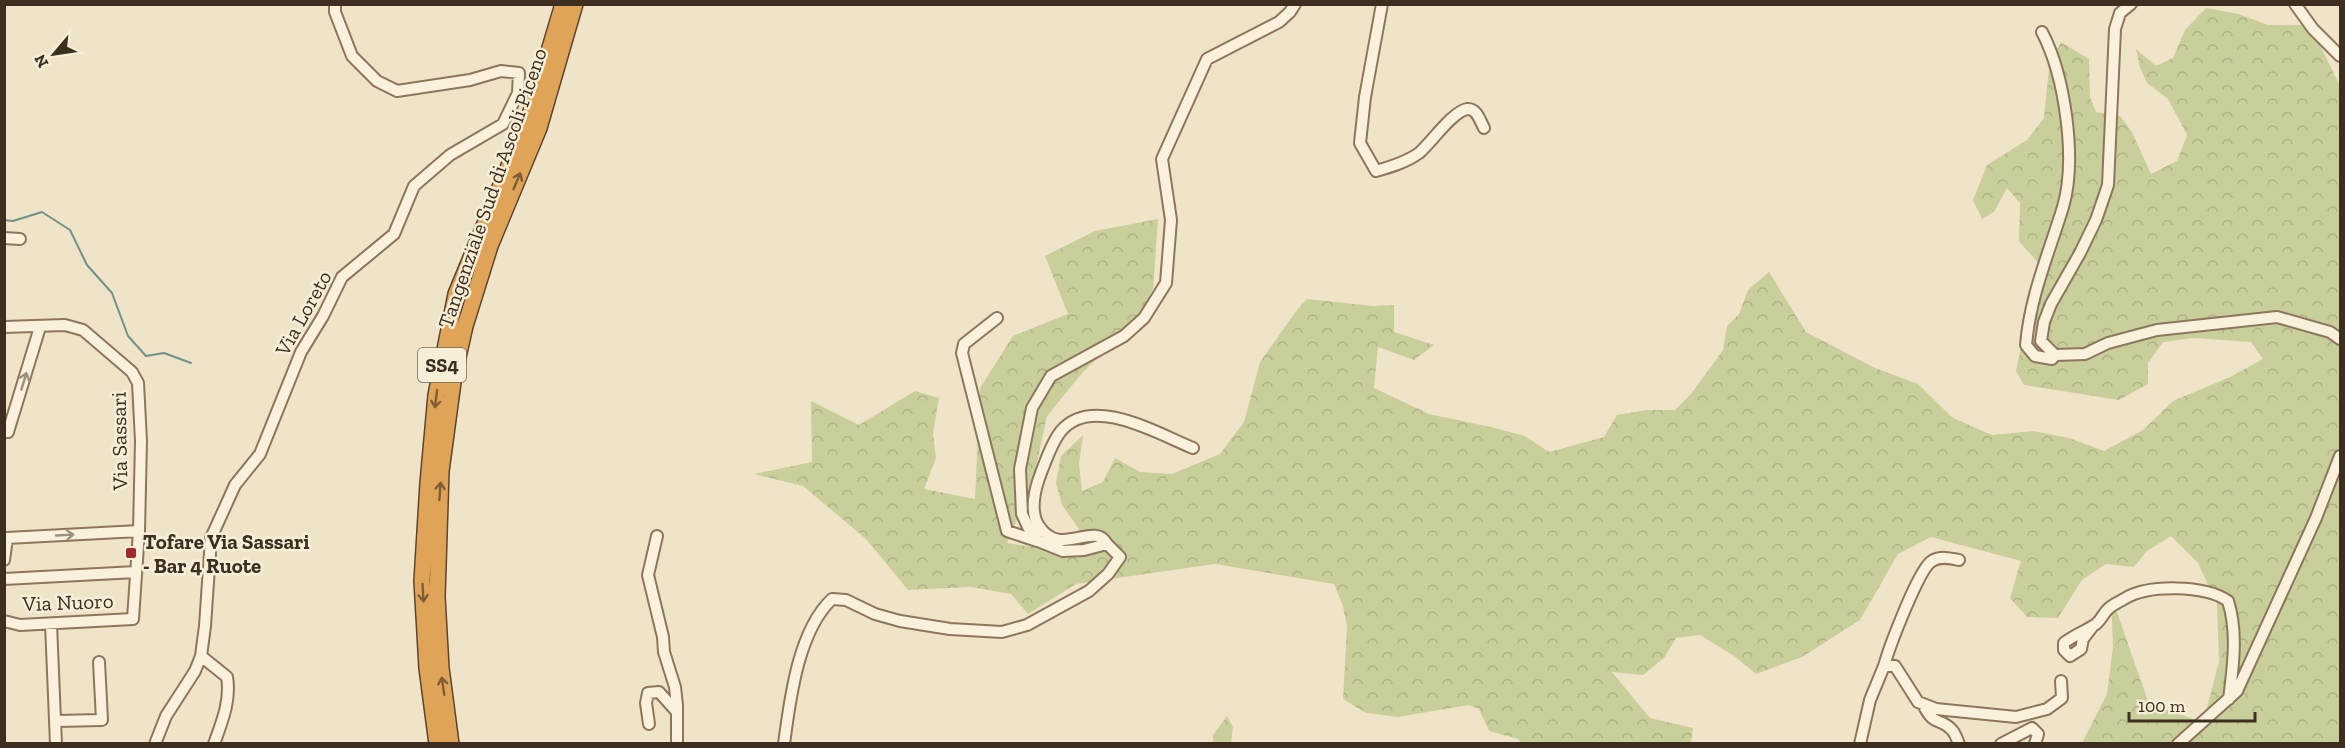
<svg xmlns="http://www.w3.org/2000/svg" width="2345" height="748" viewBox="0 0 2345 748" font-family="'Zilla Slab',serif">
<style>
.forest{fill:url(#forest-crowns)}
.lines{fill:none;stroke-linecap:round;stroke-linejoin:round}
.stream{stroke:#6f938a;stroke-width:2}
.minor-casing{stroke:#8d765c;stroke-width:14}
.highway-casing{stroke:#5b4430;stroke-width:18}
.minor{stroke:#faf1dc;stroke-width:10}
.highway{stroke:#e0a458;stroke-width:15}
.oneway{stroke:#7e5d36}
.oneway2{stroke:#9c907e}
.poi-dot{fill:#9e2a2b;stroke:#f7eed8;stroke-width:2}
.labels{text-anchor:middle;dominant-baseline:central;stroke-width:5;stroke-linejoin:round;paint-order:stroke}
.shield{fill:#f7eed8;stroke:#756857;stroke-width:1.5}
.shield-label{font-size:20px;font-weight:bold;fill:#3d2e20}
.street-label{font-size:21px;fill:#3d2e20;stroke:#f7eed8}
.poi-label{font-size:21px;font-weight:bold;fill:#3d2e20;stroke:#f7eed8;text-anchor:start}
</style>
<defs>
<pattern id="forest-crowns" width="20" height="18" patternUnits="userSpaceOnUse" patternTransform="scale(1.5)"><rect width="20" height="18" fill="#c9cf9b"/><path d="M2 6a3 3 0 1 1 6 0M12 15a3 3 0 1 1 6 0" fill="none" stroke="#aeb285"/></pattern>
</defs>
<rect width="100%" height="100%" fill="#f0e4c8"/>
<!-- forest -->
<path class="forest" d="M2206,8l33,6 29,11h42l30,61v657h-258l25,-49 6,-47 -2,-52 38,109 54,18 16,-60 -2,-58 -19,-41 -27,-27 -24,15 -13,16 -28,-3 -24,16 -24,38 -31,-1 -17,-19 11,-37 -90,-24 -33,17 -38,66 -58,37 -46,17 -22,-18 -34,-21 -24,3 -12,20 -21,17 -31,-3 38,46 43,10 -2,15 -169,1 -4,-5 -29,-8 -10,-22 -10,-4 -71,12 -32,-4 -23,-14 4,-72 -4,-21 -9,-22 -119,-20 -139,20 -48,30 -17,-20 -40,-7 -63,3 -42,-51 -63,-53 -49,-12 58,-12 -1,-61 48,24 56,-34 24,7 -6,35 3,25 -12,31 51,10 5,-111 33,-52 55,-22 -23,-58 50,-25 63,-12 -5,70 -16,30 -22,23 -32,30 -36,44 -15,69 -25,58 73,12 -1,-26 -17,-24 -6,-22 5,-27 22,-21 -4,29 3,27 21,-9 12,-24 25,14 32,2 48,-20 24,-32 16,-60 37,-52 10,-11 66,7 21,-1v27l40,13 -20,15 -36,-13 -4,41 55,26 62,13 34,9 24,16 55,-15 13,-22 30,-5h28l16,-16 32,-44 4,-24 12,-12 9,-24 21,-18 37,60 69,36 43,16 35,34 39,17 41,-4 36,7 35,13 39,-21 30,-29 57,-24 33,-18 -12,-17 -57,-4 -31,4 -15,21v21l-29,16 -95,-15 -8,-14 22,-108 -19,-22 1,-38 -13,-15 -13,24 -12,7 -9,-19 14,-35 40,-25 17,-22 5,-51 12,-25 28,17 1,38 6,15 24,4 12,16 19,42 26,-13 10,-26 -19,-36 -21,-16 -7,-15 -4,-19 20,17 17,-8 12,-28z
M1227,716l6,11 -2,16h-18v-8z"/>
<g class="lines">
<!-- stream -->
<path class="stream" d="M4,220l9,1 29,-9 28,18 17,35 25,28 16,43 18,20 18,-3 27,10"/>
<defs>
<path id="minor" d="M1382,4l-17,93 -5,46 16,28c14,-4 31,-9 43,-18 12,-10 33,-41 48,-44 10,-1 13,12 17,19
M2131,4l-11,9 -5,16 -7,156 -12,35 -16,33 -29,51 -7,18 -3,19 14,14 30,-1 23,-11 49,-13 120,-13 53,15 10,7
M2295,4l18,25 27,27
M2042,32c23,44 35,127 21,175 -14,46 -33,89 -37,138l9,11 17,3 3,-4
M4,238l16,1
M997,318l-33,26 -2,9 45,178 30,10
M4,327l61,-2 18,5 49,42 6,11 3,58 -2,90 -6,88 -113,6 -16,-4
M4,432h4l32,-105
M657,536l-9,39 15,62 1,15 11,35 2,18v39
M1107,544c-13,-24 -47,15 -68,-18 -10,-14 -4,-38 2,-53 5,-13 11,-31 20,-42 31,-37 97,3 132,17
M4,560l3,-22 132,-7
M4,579l132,-7
M51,624l5,120
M2093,626l-10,13 -2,10 -11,7 -6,-6v-7c10,-8 22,-12 32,-19 5,-4 7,-10 12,-15 4,-4 11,-7 16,-10 24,-15 81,-14 104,2 10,31 5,66 1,98
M201,656l26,21c4,23 -5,45 -13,67
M1884,666c5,-18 35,-98 48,-105 8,-5 18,-3 27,-1
M1923,704c11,24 18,13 29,26 3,3 5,9 7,14
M56,721l46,-1 -3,-58
M649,724l-3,-21 2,-10 11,-1 18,20
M155,744l11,-28 29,-45 6,-15 4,-30 6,-88 24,-53 25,-31 41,-102 22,-36 19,-39 52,-43 20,-48 36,-31 53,-31 15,-31 1,-20 -18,-2 -31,9 -73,11 -20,-10 -25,-25 -17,-44v-8
M784,744c6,-45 14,-113 48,-145l14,1 29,14 25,7 50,8 52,3 25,-7 62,-34 19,-17 12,-17 -13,-13 -23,6 -21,1 -25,-10 -10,-14 -6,-13 -2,-45 12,-61 19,-32 73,-40 20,-18 22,-35 5,-63 -9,-61 45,-100 72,-37 11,-10 5,-8
M1860,744l10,-44 14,-34h11l23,36 18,7 80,8 31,-8 15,-11 -1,-17
M2001,744l31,-16 6,6 -3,10
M2178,744l59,-53 79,-173 24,-62"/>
<path id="highway" d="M437,744l-10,-76 -5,-87 6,-98 8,-88 20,-101 74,-179 33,-111
M451,744l-10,-76 -4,-71 4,-126 13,-96 11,-49 25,-80 49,-118 36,-124"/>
</defs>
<!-- minor casing -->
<use href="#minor" class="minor-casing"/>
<!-- highway casing -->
<use href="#highway" class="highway-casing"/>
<!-- minor -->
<use href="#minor" class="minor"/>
<!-- highway -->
<use href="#highway" class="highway"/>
</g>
<!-- one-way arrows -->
<defs><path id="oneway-shaft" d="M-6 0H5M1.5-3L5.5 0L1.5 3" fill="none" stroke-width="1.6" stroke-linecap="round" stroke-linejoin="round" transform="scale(1.5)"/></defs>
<g class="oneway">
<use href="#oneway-shaft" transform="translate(517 181) rotate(-67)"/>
<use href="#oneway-shaft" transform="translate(436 399) rotate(97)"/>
<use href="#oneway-shaft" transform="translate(440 491) rotate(-86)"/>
<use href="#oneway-shaft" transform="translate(423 593) rotate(87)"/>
<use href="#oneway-shaft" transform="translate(443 686) rotate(-98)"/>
</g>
<g class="oneway2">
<use href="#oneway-shaft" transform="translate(24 381) rotate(-73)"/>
<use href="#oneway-shaft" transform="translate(65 535) rotate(-3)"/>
</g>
<!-- markers -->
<rect class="poi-dot" x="125" y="547" width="12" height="12" rx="3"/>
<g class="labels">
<!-- shield labels -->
<rect class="shield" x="418" y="348" width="48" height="34" rx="4.5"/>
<g class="shield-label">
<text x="442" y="365">SS4</text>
</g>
<!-- street labels -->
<g class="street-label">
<text transform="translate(492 188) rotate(-71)">Tangenziale Sud di Ascoli Piceno</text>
<text transform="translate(303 313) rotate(-61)">Via Loreto</text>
<text transform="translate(119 441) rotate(-91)">Via Sassari</text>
<text transform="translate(68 602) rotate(-2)">Via Nuoro</text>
</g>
<!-- poi labels -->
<g class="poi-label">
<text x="143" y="541">Tofare Via Sassari<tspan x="143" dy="24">- Bar 4 Ruote</tspan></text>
</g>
</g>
<!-- border -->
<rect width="2345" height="748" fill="none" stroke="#3d2e20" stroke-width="12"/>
<!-- north arrow -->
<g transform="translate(54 54) rotate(241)" stroke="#f7eed8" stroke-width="4.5" paint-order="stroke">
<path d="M0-4.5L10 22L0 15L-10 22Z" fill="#3d2e20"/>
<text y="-9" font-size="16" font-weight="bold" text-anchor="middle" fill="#3d2e20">N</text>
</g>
<!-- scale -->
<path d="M2129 712v9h126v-9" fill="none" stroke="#3d2e20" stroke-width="3"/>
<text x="2138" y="712" font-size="18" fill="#3d2e20" stroke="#f7eed8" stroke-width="4.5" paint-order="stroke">100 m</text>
</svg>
